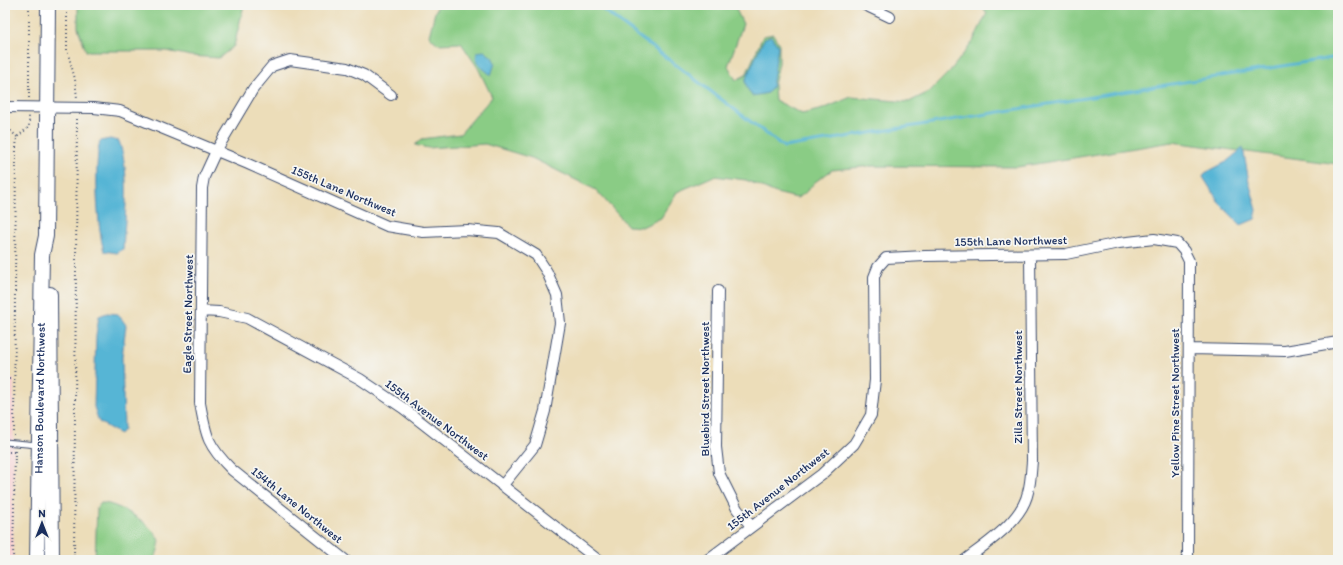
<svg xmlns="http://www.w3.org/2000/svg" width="1343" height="565" viewBox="0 0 1343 565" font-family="Itim,sans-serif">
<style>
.built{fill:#f7cfd2}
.green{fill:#8acc85;stroke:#527e72}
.water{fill:#56b5d5;stroke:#38729a}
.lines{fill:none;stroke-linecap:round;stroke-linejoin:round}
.stream{stroke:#56b5d5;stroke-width:3}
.lane-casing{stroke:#3a496c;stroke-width:7}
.street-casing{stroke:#3a496c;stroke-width:12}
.secondary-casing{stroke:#3a496c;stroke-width:16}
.path{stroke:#3a496c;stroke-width:2;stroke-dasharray:1 3;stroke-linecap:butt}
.lane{stroke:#fff;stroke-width:5}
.street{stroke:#fff;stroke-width:10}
.secondary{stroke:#fff;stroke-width:14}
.labels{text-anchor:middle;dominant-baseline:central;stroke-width:3.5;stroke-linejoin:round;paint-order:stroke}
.street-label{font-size:12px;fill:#1b2f5e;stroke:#f6f6f2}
</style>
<rect width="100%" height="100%" fill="#f6f6f2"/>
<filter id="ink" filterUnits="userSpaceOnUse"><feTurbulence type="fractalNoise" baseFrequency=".025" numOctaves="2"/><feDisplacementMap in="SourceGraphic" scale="8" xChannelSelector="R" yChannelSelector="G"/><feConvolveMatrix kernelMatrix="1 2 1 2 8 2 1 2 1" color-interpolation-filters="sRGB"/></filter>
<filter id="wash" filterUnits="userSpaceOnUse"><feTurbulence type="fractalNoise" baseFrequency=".012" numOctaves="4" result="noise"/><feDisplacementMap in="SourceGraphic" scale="16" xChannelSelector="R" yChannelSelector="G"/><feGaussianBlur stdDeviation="0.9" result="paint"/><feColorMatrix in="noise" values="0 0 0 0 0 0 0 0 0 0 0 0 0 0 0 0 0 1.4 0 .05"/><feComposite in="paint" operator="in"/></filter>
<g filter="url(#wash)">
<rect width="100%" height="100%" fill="#ecddb9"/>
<!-- built -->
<path class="built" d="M5,379h9l-1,181h-8z"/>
<!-- green -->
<path class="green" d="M78,5h166l-10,41 -15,12 -28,-2 -24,-5h-81l-8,-23z
M438,5h296l9,19 -15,42 8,14 10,-5 17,-39 10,-2 6,10v19l-5,22 1,15 27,14 21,-5 28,-12 58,5 20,-10 21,-21 22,-28 15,-30 -6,-8h357v159l-166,-22 -155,25 -146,-1 -39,4 -17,12 -11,12 -7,4 -21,-5 -30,-13 -32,-4 -37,16 -16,26 -19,9 -14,-1 -32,-36 -64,-32 -47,-14 -57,4 -13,-3 7,-6 38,-5 32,-37 -14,-29 -17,-25 -23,1 -9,-8 6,-24z
M101,503c15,-1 56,23 58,39 1,5 -3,13 -5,18h-59l2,-52z"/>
<!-- water -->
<path class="water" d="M771,36l7,10 -6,41 -4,6 -16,3 -5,-8 -2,-7 17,-38 3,-5z
M484,51l8,6 3,6 -4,12 -11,-9 -4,-8 1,-6z
M110,139l9,2c12,35 6,72 4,108l-6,4 -13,-2c-7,-23 -10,-87 -4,-110z
M1243,148l6,34 8,28 -2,9 -14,6 -21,-21 -17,-27 2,-4 21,-11z
M107,313l11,1 8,11 -4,32 2,72 -4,5 -21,-12 -5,-15 2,-72 3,-19z"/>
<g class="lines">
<!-- stream -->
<path class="stream" d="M597,5l187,142 554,-90"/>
</g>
</g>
<g filter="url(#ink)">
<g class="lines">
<defs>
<path id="lane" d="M5,442l32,3"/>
<path id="street" d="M865,5l25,12
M5,107l89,1 26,3 128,53 139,62 36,6 44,-2 32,3 37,22 11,17 10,23 3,28 -15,88 -10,34 -33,41
M718,291l-2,156 3,26 18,36 14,17
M201,311l18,1 28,6 113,61 43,29 195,152
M1189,349l96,2 53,-9
M345,560l-113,-90c-25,-25 -26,-34 -32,-67l2,-215 2,-11 12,-26 37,-62 19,-23 18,-6 57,8 17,7 27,20
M707,560l115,-86 32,-30 6,-10 11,-19 4,-35 -1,-103 4,-10 8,-9 39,-2 141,-2 53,-11 35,-4 23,4 7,8 5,10 -1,294 -2,5
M965,560c22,-17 57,-39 63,-68 3,-10 3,-21 4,-31l-2,-206"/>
<g id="secondary">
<path d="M50,294l2,266"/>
<path id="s1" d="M37,560l5,-305 4,-19 2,-231"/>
</g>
</defs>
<!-- lane casing -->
<use href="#lane" class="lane-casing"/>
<!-- street casing -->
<use href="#street" class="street-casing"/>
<!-- secondary casing -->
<use href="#secondary" class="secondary-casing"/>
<!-- path -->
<path class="path" d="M29,5v93
M67,5v45l8,29 2,19
M5,125l12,12
M5,379h9
M14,436l2,-288 1,-11 12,-10v-11
M5,452h9
M13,560l2,-110
M74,560l3,-443"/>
<!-- lane -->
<use href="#lane" class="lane"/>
<!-- street -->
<use href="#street" class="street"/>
<!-- secondary -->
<use href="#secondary" class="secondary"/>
</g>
</g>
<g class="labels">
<!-- street labels -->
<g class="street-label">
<text transform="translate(344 191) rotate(23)">155th Lane Northwest</text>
<text transform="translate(1011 241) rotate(-1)">155th Lane Northwest</text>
<text transform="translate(188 314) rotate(-89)">Eagle Street Northwest</text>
<text transform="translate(1018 387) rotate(-90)">Zilla Street Northwest</text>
<text transform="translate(705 389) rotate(-90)">Bluebird Street Northwest</text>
<text stroke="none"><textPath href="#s1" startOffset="162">Hanson Boulevard Northwest</textPath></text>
<text transform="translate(1175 403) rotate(-90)">Yellow Pine Street Northwest</text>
<text transform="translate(437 420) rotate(37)">155th Avenue Northwest</text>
<text transform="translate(778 489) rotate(-38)">155th Avenue Northwest</text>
<text transform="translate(297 505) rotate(39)">154th Lane Northwest</text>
</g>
</g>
<!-- margin -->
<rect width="1343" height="565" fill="none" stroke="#f6f6f2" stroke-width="20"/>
<!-- north arrow -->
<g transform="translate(42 523)" stroke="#f6f6f2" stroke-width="3" paint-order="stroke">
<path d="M0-3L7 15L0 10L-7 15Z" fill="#1b2f5e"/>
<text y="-6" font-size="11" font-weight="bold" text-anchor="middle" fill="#1b2f5e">N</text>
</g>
</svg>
